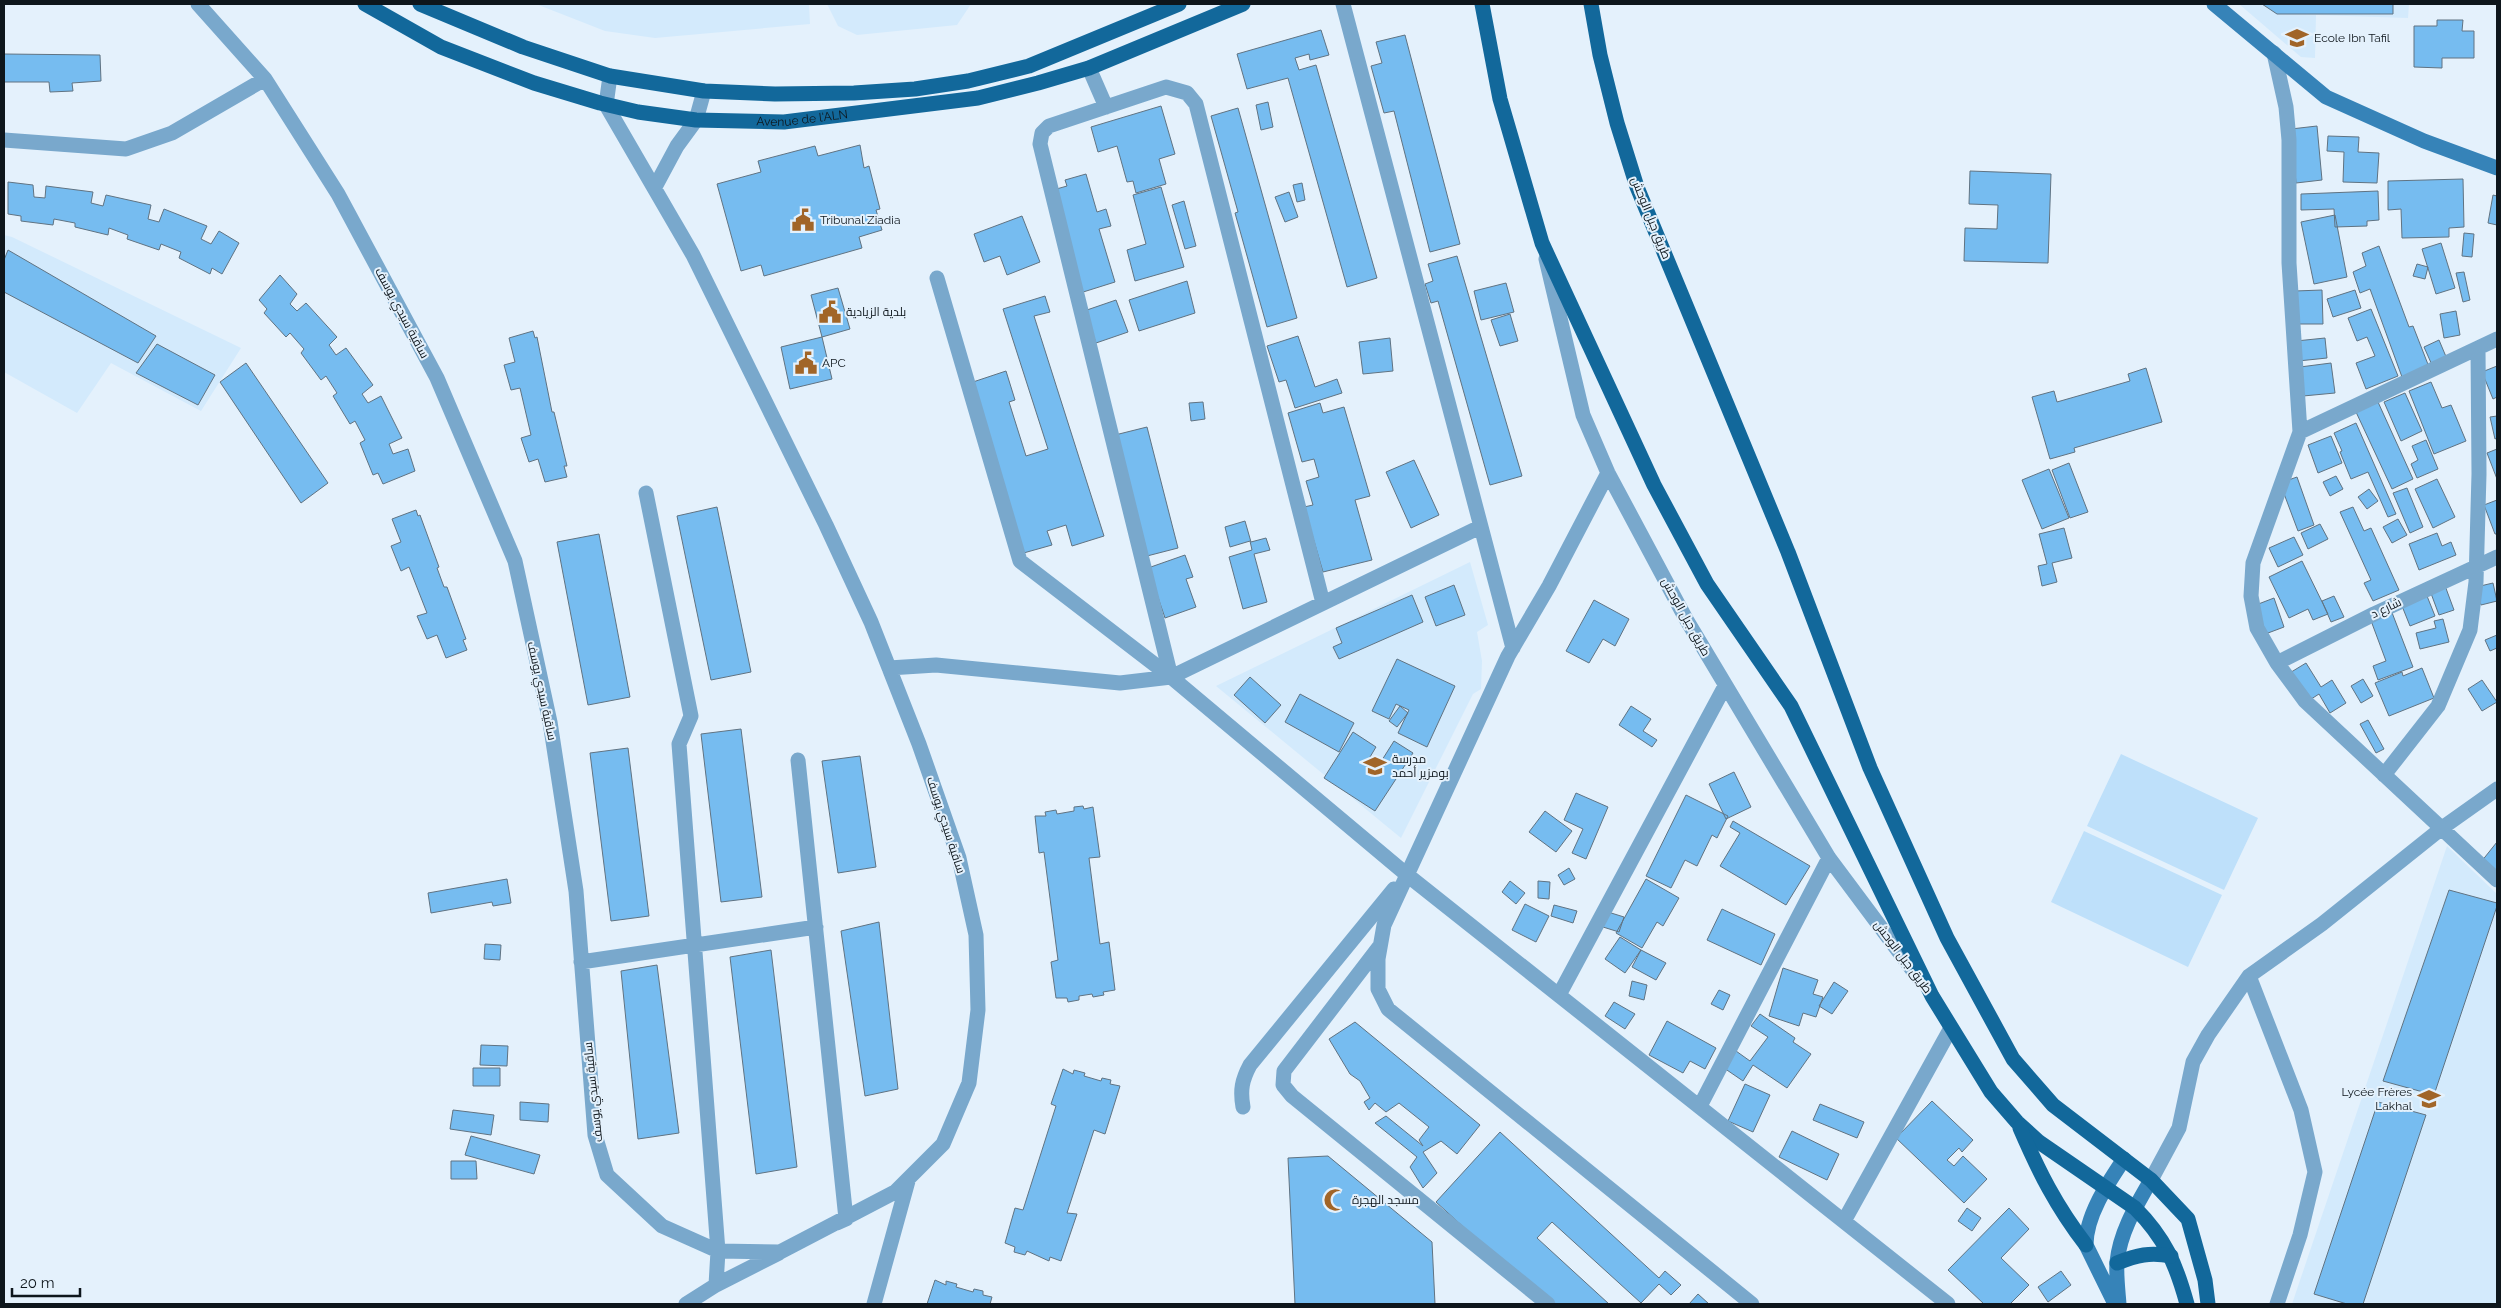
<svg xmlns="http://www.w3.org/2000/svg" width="2501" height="1308" viewBox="0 0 2501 1308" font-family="Raleway,Cairo,sans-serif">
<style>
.built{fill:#d3eafc}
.green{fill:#bee0fa}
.building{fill:#76bcf0;stroke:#607382}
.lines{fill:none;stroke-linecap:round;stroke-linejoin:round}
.minor{stroke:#79a8cc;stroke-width:15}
.secondary{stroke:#3683b8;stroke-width:15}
.primary{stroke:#12689b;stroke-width:15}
.labels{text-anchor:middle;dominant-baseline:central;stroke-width:4;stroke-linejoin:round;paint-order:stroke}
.poi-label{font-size:12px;fill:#0e161c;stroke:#e4f1fc;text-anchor:start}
.street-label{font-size:12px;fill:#0e161c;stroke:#e4f1fc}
</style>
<rect width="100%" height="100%" fill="#e4f1fc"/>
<!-- built -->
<path class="built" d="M536,4h273l1,20 -155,14 -50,-7z
M827,4h144l-14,21 -100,10 -19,-9z
M2239,4h170l-1,14 -92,-3 -1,43 -14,-1z
M4,235l8,2 229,111 -40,63 -90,-48 -34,50 -73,-41z
M1470,562l18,63 -11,7 5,29 -1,28 -8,5 -72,144 -185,-152z
M2447,846l50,48v410h-205z"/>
<!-- green -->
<path class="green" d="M2121,754l137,64 -34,72 -137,-64z
M2084,831l138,64 -34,72 -137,-65z"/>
<!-- building -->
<path class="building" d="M2262,4h131v10h-116z
M2437,20h26l-1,11h12v27h-32v10l-28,-1v-41h23z
M1321,30l8,25 -19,5 -1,-6 -14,4 4,12 17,-5 61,213 -30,9 -59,-209 -41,11 -10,-35z
M1405,35l55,209 -30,8 -36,-141 -10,2 -13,-47 11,-3 -6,-21z
M4,54l96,1 1,26 -29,2 1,8 -23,1 -1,-10h-45z
M1268,102l5,25 -12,3 -5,-25z
M1161,106l14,48 -16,5 7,25 -30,9 -3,-12 -6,1 -10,-36 -19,6 -7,-25z
M1238,108l59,210 -30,9 -32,-114 3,-1 -27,-96z
M2317,126l5,54 -26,3 -5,-54z
M2328,136l31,1 -1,15 21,1 -2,30 -34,-1 1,-30 -17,-1z
M860,145l4,23 5,-2 11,43 -4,1 6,20 -23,7 3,11 -98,28 -3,-11 -20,6 -24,-87 44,-12 -3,-11 57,-15 3,10z
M1970,171l81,3 -3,89 -84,-2 1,-33 32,1 1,-24 -29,-1z
M1086,174l11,38 9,-3 5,17 -12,3 16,53 -35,11 -27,-103 14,-4 -2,-6z
M2463,179l1,48 -15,1v9l-47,1 -1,-29 -13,1v-29z
M8,182l25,3 1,12 11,1 1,-12 47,6 -2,11 12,3 3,-11 45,10 -3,14 11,3 5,-13 43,17 -6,13 10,5 8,-13 20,12 -17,31 -10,-6 -2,6 -31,-16 2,-6 -20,-8 -2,6 -32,-11 1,-4 -19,-7 -1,7 -33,-8v-4l-21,-4 -1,6 -32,-4v-5l-13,-2z
M1302,183l3,17 -8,2 -4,-17z
M1161,187l23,80 -49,14 -8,-31 19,-6 -13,-49z
M2378,191l1,29 -12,1v5l-32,1 -1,-18 -33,1v-16z
M1289,192l9,25 -13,5 -10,-25z
M2493,195l4,1v29l-9,-2z
M1184,201l12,45 -11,3 -13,-44z
M2335,215l12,62 -33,7 -13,-62z
M1022,216l18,46 -33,13 -7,-19 -16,6 -10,-28z
M2464,233l10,1 -2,23 -10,-1z
M2441,243l14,45 -19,6 -14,-45z
M2379,246l30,81 4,-1 16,41 -27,10 -32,-88 -10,4 -7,-21 13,-6 -4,-13z
M8,250l148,86 -18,27 -134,-71v-32z
M1457,256l65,220 -32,9 -52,-184 -7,2 -6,-19 8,-3 -5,-17z
M2417,264l11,3 -3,12 -12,-3z
M2464,272l6,28 -7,2 -7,-29z
M280,275l17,19 -7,10 7,7 9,-8 31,34 -8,8 7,10 10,-7 27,37 -11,9 6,9 13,-7 21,42 -13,6 4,10 15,-5 7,22 -32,13 -5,-11 -5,2 -13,-32 5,-3 -10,-19 -5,3 -17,-28 4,-3 -11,-17 -5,4 -20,-27 3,-4 -14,-16 -4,4 -22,-24 3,-4 -8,-9z
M1187,281l8,32 -56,18 -10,-31z
M1506,283l8,29 -33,8 -7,-29z
M838,288l12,41 -28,8 -11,-42z
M2322,290l1,34h-27l-1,-33z
M2355,290l6,18 -28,9 -6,-18z
M1045,296l5,16 -16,4 70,220 -32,10 -6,-21 -19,6 5,14 -32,9 -56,-169 42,-14 9,29 -6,2 17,54 22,-7 -45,-140z
M1116,300l12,32 -32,11 -12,-32z
M2371,309l27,67 -32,13 -10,-26 19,-7 -8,-19 -10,4 -9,-23z
M2456,311l4,24 -16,3 -4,-24z
M1510,314l8,27 -18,5 -9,-26z
M533,331l2,7 2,-1 15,75h2l13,54h-3l3,11 -22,5 -7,-23 -9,3 -8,-24 10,-3 -11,-47 -9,2 -7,-25 11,-3 -6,-24z
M1298,336l17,51 22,-8 5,14 -47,15 -9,-28 -7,2 -12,-36z
M822,337l10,42 -42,10 -9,-42z
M1390,338l3,33 -30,3 -4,-32z
M2325,338l2,20 -29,3 -2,-20z
M2439,340l8,19 -15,6 -8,-18z
M157,344l58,31 -17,30 -62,-32z
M246,363l82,120 -27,20 -81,-121z
M2331,363l4,30 -32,3 -3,-29z
M2497,366v31l-4,2 -11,-27z
M2146,368l16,54 -88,26 1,4 -25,7 -18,-62 22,-6 3,11 73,-21 -2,-7z
M2431,382l11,26 9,-3 15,36 -32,13 -25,-63z
M2405,393l17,38 -21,10 -17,-39z
M1203,402l2,17 -14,2 -2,-18z
M2378,402l35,77 -21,10 -36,-77z
M1320,403l3,10 21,-6 26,89 -15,4 17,60 -49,12 -19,-65 9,-2 -7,-24 13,-4 -5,-18 -12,3 -14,-49z
M2497,416v22l-2,1 -5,-22z
M2356,423l40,91 -8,3 -20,-45 -17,7 -11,-27 2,-1 -8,-18z
M1147,427l31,121 -31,8 -32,-121z
M2331,436l11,27 -24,10 -10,-28z
M2426,440l12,29 -21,9 -6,-14 7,-4 -6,-14z
M2497,449v30l-10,-26z
M1414,460l25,55 -28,13 -25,-56z
M2069,463l19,49 -18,6 -18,-48z
M2049,469l20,49 -27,11 -20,-49z
M2336,476l7,13 -13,7 -7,-14z
M2297,477l17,48 -16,6 -18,-48z
M2437,479l18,38 -22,11 -18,-39z
M2407,488l16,39 -13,6 -17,-40z
M2369,489l9,12 -11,8 -9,-12z
M2497,500v34h-2l-11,-29z
M717,507l34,165 -40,8 -34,-164z
M2353,507l11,24 7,-3 28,62 -26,11 -9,-18 7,-3 -31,-68z
M416,510l2,6 2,-1 19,52 -2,1 7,19h3l19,52 -3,1 4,10 -21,8 -9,-23 -10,4 -10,-23 10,-3 -18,-46 -8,4 -10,-25 10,-4 -9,-23z
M2398,519l9,16 -15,8 -9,-16z
M1245,521l6,21 15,-4 4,12 -16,4 13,48 -24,7 -14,-52 23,-7 -2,-9 -20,6 -5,-20z
M2320,524l8,15 -20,10 -7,-16z
M2064,528l8,30 -20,5 5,19 -15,4 -4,-20 9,-2 -8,-30z
M2437,533l5,13 9,-4 5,13 -37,15 -10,-26z
M599,534l31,163 -42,8 -31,-163z
M2294,537l9,18 -25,12 -9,-19z
M1185,555l8,22 -7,2 10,28 -31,11 -17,-50z
M2302,561l26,53 -15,6 -5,-11 -19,9 -20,-41z
M2444,583l10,27 -15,5 -10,-27z
M2493,583l4,18 -16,4 -5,-18z
M1454,585l11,30 -29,11 -11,-29z
M1412,595l11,27 -84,37 -6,-12 9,-4 -6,-15z
M2334,596l10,21 -13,5 -9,-21z
M2427,596l8,20 -25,10 -8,-20z
M2274,598l10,29 -24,9 -12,-28z
M1594,600l35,19 -14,27 -12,-7 -14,24 -23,-12z
M2391,610l22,57 -35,13 -5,-14 13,-5 -16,-43z
M2443,619l6,23 -29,7 -4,-16 20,-5 -2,-7z
M2497,635v13l-7,3 -5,-11z
M1397,659l58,27 -28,61 -29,-14 11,-23 -13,-6 -7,15 -17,-8z
M2306,663l15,24 11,-7 14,23 -16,10 -11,-19 -14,9 -17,-29z
M2422,668l12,30 -45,18 -14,-33 27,-11 1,4z
M1250,677l31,28 -16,18 -31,-28z
M2363,679l10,17 -12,7 -10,-17z
M2482,680l15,22 -15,9 -14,-22z
M1300,694l54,29 -15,29 -54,-30z
M1400,706l8,7 -11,14 -8,-6z
M1631,706l20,13 -8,12 14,9 -5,7 -33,-22z
M2368,720l16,29 -8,4 -16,-29z
M741,729l21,168 -41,5 -20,-168z
M1353,732l23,15 -9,15 10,6 17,-27 19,12 -38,58 -51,-33z
M628,748l21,168 -38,5 -21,-168z
M860,756l16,111 -38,6 -16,-112z
M1734,772l17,35 -25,12 -17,-35z
M1576,793l32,14 -22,52 -14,-6 11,-24 -19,-9z
M1686,795l42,21 -11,22 -5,-3 -15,31 -12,-6 -14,28 -25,-12z
M1083,806l1,3 9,-2 7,50 -11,1 11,86 9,-2 6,48 -12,2 1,3 -11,2 -1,-3 -13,2v4l-11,2 -1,-4h-11l-5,-36 7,-2 -14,-108 -5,1 -4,-37h11l-1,-4 11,-2 1,4 17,-3v-4z
M1545,811l27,20 -16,21 -27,-20z
M1733,821l77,45 -24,39 -66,-39 20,-33 -10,-6z
M2497,842v42l-20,-17z
M1569,868l6,11 -11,6 -6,-10z
M507,879l4,24 -18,3 -1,-4 -61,11 -3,-20z
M1646,879l33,19 -16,28 -6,-4 -15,26 -26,-15z
M1510,881l15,12 -9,11 -14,-12z
M1538,881l12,1 -1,17 -11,-1z
M2449,890l48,13v3l-63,189 -51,-14z
M1525,904l24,12 -13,26 -24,-12z
M1554,905l23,6 -4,12 -22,-7z
M1722,909l53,25 -14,31 -54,-25z
M1608,912l16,5 -5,15 -16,-5z
M879,922l19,167 -33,7 -24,-165z
M1620,937l21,13 -16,23 -20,-14z
M485,944l16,1 -1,15 -16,-1z
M771,950l26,217 -41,7 -26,-217z
M1641,950l25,13 -10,17 -24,-13z
M657,965l22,168 -41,6 -17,-168z
M1783,968l35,12 -5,14 10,3 -7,20 -13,-4 -4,13 -30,-10z
M1632,981l15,4 -3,15 -15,-4z
M1834,982l14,9 -16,23 -13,-8z
M1719,990l11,5 -7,15 -12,-6z
M1614,1002l21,12 -10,15 -20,-13z
M1760,1014l35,24 -2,4 18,12 -24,34 -34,-23 -10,16 -19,-13 12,-17 14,10 18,-24 -17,-11z
M1667,1021l49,27 -11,21 -15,-8 -7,12 -34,-18z
M1355,1022l125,103 -23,29 -16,-13 -18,11 14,21 -14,15 -13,-21 7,-10 -42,-34 11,-7 37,30 -4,-6 10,-13 -30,-24 -13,9 -11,-9 -6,7 -5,-8 6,-4 -10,-17 -10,-7 -21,-35z
M481,1045l27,1 -1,20 -27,-1z
M473,1068h27v18h-27z
M1063,1069l10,5 1,-4 11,3 -1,3 17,5 1,-3 9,2 -1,4 10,2 -15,48 -11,-4 -27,83 10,1 -16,47 -11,-4 -1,4 -22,-10 -2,4 -11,-3 1,-5 -10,-4 10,-35 8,2 33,-104 -5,-2z
M1745,1084l25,11 -17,37 -25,-11z
M1932,1101l41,39 -11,12 -3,-4 -12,12 7,6 9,-10 24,23 -23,24 -68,-65z
M520,1102l29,2 -1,18 -28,-2z
M2378,1102l48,13 -63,189h-16l-33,-10z
M1820,1104l44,18 -7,16 -44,-18z
M453,1110l41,5 -3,20 -41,-6z
M1792,1131l47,23 -12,26 -48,-23z
M1500,1132l159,146 6,-7 16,14 -10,10 -12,-11 -18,19 -89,-81 -15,16 72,66h-61l-112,-102z
M471,1136l69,19 -6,19 -69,-19z
M1328,1156l104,86 3,62h-140l-7,-146z
M451,1161h25l1,18h-26z
M1967,1208l14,10 -9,13 -14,-10z
M2009,1208l20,21 -28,29 28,27 -19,19h-26l-36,-34z
M2061,1271l10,14 -23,17 -10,-15z
M935,1280l11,5v-4l11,3 -1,3 17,5 1,-3 9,2v4l9,2 -2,7h-63z
M1698,1294l11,10h-20z"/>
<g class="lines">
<!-- minor -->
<path class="minor" d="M198,4l67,75 73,115 99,184 78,183 35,161 26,169 19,244 12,40 55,51 56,25 62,1 115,-60 48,-48 26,-61 9,-73 -2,-75 -17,-77 -40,-114 -48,-122 -45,-97 -133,-270 -87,-150 4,-29
M1343,4l170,644
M2274,53l12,54 3,33v123l11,169 -47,131 -2,33 6,32 20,35 28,38 192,179
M1089,68l17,39
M4,140l122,9 46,-16 93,-54
M655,187l22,-41 19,-26 8,-29
M1546,259l37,156 25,58 78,146 143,239 91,122
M937,278l83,283 151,116 235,197 542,430
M2300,432l197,-93
M1608,473l-59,113 -41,70 -124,269 -6,34v30l10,20 364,295
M646,493l45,223 -12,28 39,507 -2,34
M2277,663l97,-49 123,-57
M889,668l47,-3 184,18 51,-6 309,-150
M1171,677l-131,-533 2,-11 7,-7 117,-39 21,6 9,11 127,499
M798,760l48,459 -9,4
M2384,775l54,-69 32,-76 6,-48 3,-108 -1,-126
M1379,947l-95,124 -1,14 9,11 256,208
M581,962l235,-35
M2249,976l52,134 14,62 -15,63 -23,69
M1559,995l166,-309
M1700,1106l129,-248
M1243,1107c-3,-17 -1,-27 7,-42l144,-176
M2151,1180l28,-52 14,-66 15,-27 41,-59 73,-52 120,-96 55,-39
M1844,1221l107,-193
M686,1304l30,-19 63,-32
M874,1304l34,-123"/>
<!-- secondary -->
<path class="secondary" d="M2214,4l112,93 98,44 73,27
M2115,1304l-29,-59c0,-30 22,-62 38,-86
M2119,1304c-1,-13 -3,-29 -2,-42 3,-30 19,-56 34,-82"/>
<!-- primary -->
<g class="primary">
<path id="s1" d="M365,4l76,43 93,36 66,20 38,9 58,8 88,2 194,-24 60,-15 51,-15 154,-64"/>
<path d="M420,4l103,43 87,29 94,15 71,3 79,-1 61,-4 53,-8 61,-15 150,-62"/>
<path d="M1482,4l18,95 42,144 112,242 53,99 84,122 141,290 59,96 26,30 22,20 96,66c30,30 41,56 52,96"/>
<path d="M1591,4l9,51 17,68 20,64 151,365 82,216 77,170 66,121 40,46 98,75 37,39 17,61 3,24"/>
<path d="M2020,1128c19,44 36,78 66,117"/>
<path d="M2117,1263c20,-8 33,-11 54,-7"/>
</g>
</g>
<!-- icons -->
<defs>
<symbol id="school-bare" viewBox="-9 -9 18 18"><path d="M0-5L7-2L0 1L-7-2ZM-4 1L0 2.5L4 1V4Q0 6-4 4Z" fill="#a16528" stroke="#e4f1fc" stroke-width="2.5" paint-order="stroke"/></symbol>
<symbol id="civic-bare" viewBox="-9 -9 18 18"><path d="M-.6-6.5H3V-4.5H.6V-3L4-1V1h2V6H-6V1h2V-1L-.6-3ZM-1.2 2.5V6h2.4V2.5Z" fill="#a16528" stroke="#e4f1fc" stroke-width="2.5" paint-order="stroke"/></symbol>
<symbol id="mosque-bare" viewBox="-9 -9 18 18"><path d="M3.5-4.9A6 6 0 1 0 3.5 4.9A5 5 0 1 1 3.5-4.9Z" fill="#a16528" stroke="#e4f1fc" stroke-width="2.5" paint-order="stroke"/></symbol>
</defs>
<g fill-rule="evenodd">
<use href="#school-bare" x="2281" y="22" width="32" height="32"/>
<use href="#civic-bare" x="787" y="204" width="32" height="32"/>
<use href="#civic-bare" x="814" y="296" width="32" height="32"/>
<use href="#civic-bare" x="790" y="347" width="32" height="32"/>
<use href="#school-bare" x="1359" y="750" width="32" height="32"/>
<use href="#school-bare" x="2413" y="1083" width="32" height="32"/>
<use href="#mosque-bare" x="1319" y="1184" width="32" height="32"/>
</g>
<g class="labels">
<!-- poi labels -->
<g class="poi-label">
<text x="2314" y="38">Ecole Ibn Tafil</text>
<text x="820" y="220">Tribunal Ziadia</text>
<text x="846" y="312">بلدية الزيادية</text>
<text x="822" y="363">APC</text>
<text x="1392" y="759">مدرسة<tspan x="1392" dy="14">بومزير أحمد</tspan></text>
<text x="2412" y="1092" text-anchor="end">Lycée Frères<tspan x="2412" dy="14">Lakhal</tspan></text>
<text x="1352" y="1200">مسجد الهجرة</text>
</g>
<!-- street labels -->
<g class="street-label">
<text stroke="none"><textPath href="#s1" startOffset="460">Avenue de l'ALN</textPath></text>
<text transform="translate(1651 218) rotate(68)">طريق جبل الوحش</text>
<text transform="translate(402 313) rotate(62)">ساقية سيدي يوسف</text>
<text transform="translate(2386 608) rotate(-25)">شارع د</text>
<text transform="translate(1686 617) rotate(61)">طريق جبل الوحش</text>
<text transform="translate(542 691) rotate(78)">ساقية سيدي يوسف</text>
<text transform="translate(946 825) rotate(72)">ساقية سيدي يوسف</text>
<text transform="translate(1903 957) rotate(53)">طريق جبل الوحش</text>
<text transform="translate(593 1092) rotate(-96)">ساقية سيدي يوسف</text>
</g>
</g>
<!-- border -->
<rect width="2501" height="1308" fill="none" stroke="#0e161c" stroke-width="10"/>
<!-- scale -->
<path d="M12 1288v8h68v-8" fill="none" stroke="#0e161c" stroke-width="2.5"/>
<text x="20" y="1288" font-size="15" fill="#0e161c" stroke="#e4f1fc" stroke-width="4" paint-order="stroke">20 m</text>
</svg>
